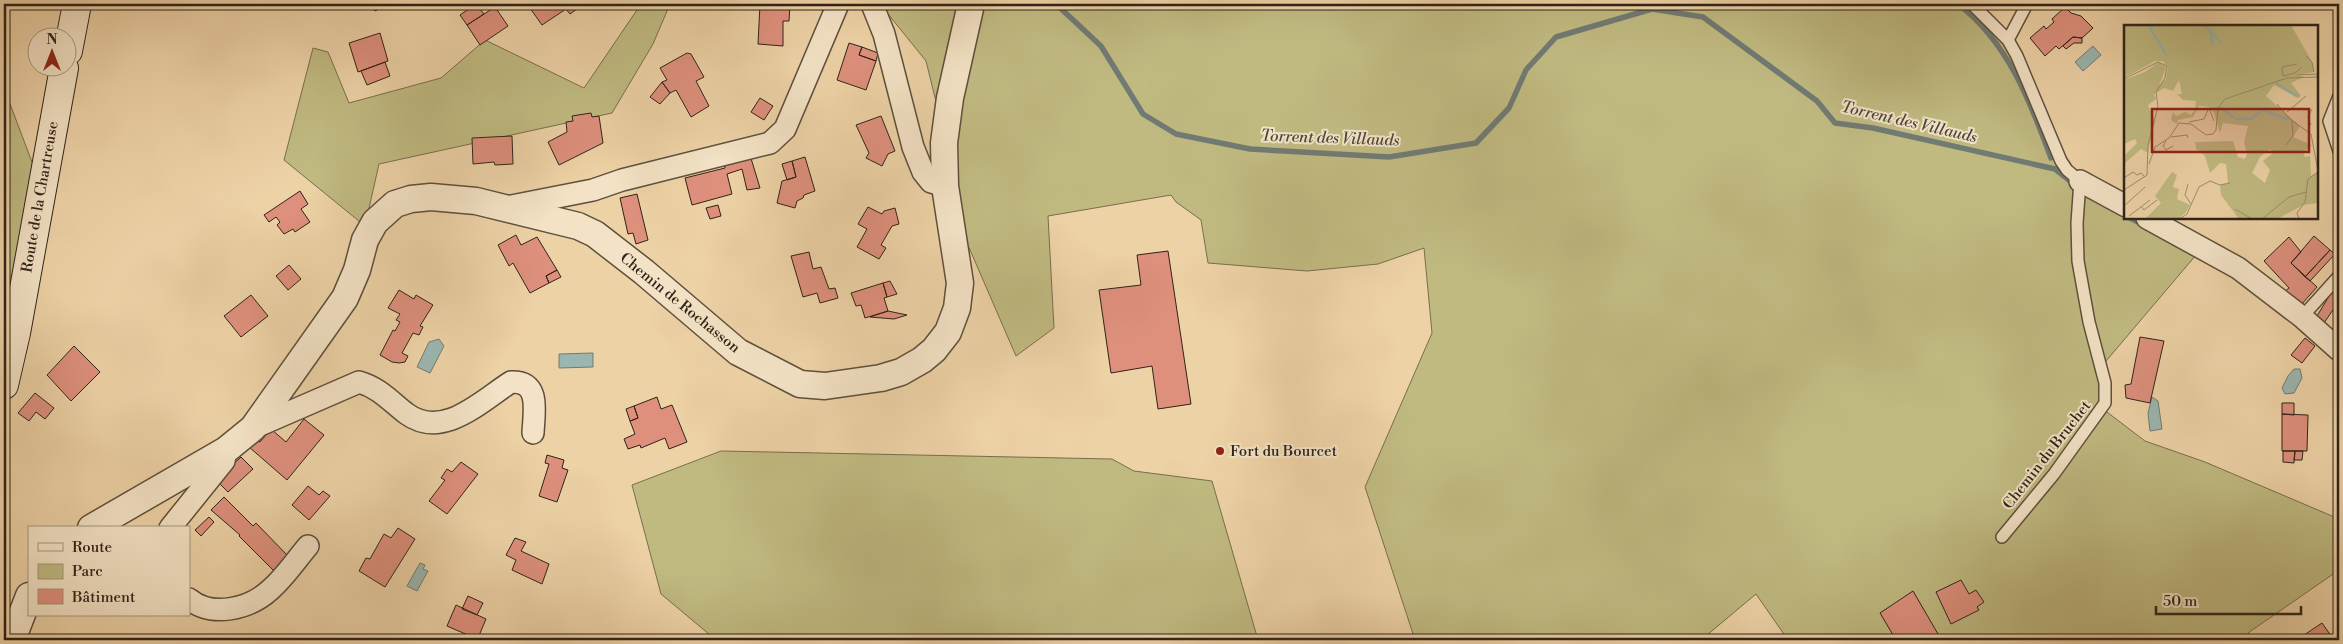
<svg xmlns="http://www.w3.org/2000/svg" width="2343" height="644" viewBox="0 0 2343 644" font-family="'Libre Bodoni',serif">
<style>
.green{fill:#c0ba81;stroke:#786e4d}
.water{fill:#9bb6b0;stroke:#707b74}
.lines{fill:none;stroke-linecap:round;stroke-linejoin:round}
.stream{stroke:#707b74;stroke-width:5.5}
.building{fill:#de907d;stroke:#2f2319}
.service-casing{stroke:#5e4f3c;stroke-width:14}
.minor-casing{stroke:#5e4f3c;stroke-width:24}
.tertiary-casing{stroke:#5e4f3c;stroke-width:29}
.secondary-casing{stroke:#2f2319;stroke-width:30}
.service{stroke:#f3e2c5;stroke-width:11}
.minor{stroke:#f3e2c5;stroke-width:21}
.tertiary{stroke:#f3e2c5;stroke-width:26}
.secondary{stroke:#f3e2c5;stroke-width:28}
.poi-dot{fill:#8f2418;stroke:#f3e2c5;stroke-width:2}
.labels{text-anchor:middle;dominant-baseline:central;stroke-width:4;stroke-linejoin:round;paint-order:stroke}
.street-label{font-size:15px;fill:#2f2319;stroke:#f3e2c5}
.poi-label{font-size:15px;fill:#2f2319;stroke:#f3e2c5;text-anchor:start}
.water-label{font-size:16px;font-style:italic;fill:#4a483f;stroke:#f3e2c5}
.inset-river{fill:none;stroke:#9bb6b0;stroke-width:2.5}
.inset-road{fill:none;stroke:#a18c6e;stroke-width:1}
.view{fill:#8f2418;fill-opacity:0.15;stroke:#8f2418;stroke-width:2.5}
.inset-edge{fill:none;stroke:#2f2319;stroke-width:2.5}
</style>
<rect width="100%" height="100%" fill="#edd2a6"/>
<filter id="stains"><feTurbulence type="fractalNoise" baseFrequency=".004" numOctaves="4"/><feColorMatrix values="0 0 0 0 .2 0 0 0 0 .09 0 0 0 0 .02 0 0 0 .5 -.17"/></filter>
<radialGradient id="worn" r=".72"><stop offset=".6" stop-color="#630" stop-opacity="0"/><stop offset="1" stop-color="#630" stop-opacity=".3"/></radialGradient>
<!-- green -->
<path class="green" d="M641,4h29l-17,40 -41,69 -233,51 -14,62 -81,-66 29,-112 15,4 21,51 92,-25 44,-38 99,48z
M880,4h1089l40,42 52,111 36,31 28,16 1,14h23l53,30 -101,119 2,42 42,32 60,21 134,57v51l-91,63 3,7h-463l-32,-46 -55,46h-286l-50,-153 67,-154 -8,-85 -46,16 -71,7 -99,-8 -7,-43 -25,-18 -5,-7 -123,21 6,112 -38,28 -52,-120 -8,-53 -30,-122z
M4,88l34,90 -34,182z
M721,451l391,8 22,12 78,10 46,159h-542l-55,-46 -29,-109z"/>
<!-- water -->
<path class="water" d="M2093,46l8,9 -18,16 -8,-9z
M439,339l5,7 -14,27 -13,-6 12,-25z
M593,353v14l-34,1v-14z
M2294,369h6l2,9 -8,15 -9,1 -3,-6 6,-12z
M2152,397l6,4 4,28 -12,2 -2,-18z
M420,563l5,2 -2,4 5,2 -11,20 -10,-5z"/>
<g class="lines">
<!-- stream -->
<path class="stream" d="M1056,4l45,42 42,68 33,20 74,15 139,8 87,-14 33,-35 17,-38 30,-33 96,-28 51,8 114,84 18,22 38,5 182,41 19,15
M1958,4c50,38 72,97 93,154
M2130,218l14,7"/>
</g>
<!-- building -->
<path class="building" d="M363,4h17l-4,7z
M476,4l8,10 -17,11 -7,-10z
M527,4h35l4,5 -24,16z
M562,4h22l-14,10z
M760,4h30l-1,17h-6v25l-25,-2z
M495,7l13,19 -28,19 -13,-20z
M2065,7l6,6 10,3 12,12 -11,10 -9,-1 -14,12 -3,-3 -11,10 -15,-18 14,-12 2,3 8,-7 -2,-3z
M380,33l8,28 -30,11 -9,-29z
M2073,37l9,1v5h-8l-8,6 -3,-3z
M849,43l13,4 -3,8 17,6 -10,29 -29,-10z
M862,47l16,6 -2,8 -17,-6z
M687,53l4,1 13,23 -8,4 13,25 -18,11 -15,-27 -6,3 -8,-11 5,-2 -7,-12z
M385,62l5,14 -23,9 -6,-14z
M662,82l8,11 -10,11 -10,-7z
M760,98l13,8 -9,14 -13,-8z
M591,113l1,4 7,-1 4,27 -44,22 -11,-23 19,-10 -1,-10 7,-1 -1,-5z
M881,116l14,35 -7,3 -6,12 -16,-8 3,-5 -13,-28z
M512,136l1,28 -18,1 -1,-3 -21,2 -1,-26z
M750,155l10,33 -13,2 -5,-21 -15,5 5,20 -40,11 -7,-27 40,-10v-6z
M805,157l10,34 -11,4 -1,3 -6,3 -2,7 -18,-5 5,-22 14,-4 -4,-16z
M792,161l4,16 -9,3 -5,-16z
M300,191l8,13 -7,5 9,13 -15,10 -2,-3 -9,5 -7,-9 3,-3 -4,-5 -7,5 -5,-7z
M637,194l11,46 -12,4 -3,-11 -5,1 -8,-36z
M718,205l3,11 -11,3 -4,-11z
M868,207l14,7 2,-3 11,-3 4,16 -7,2 -11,19 5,3 -7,11 -22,-12 10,-18 -9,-5z
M516,235l5,10 16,-8 20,33 -11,6 3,7 -19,10 -17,-30 -4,3 -11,-21z
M2314,236l16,14 -25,27 -14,-14z
M2289,237l12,15 -10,11 26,24 -16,18 -17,-13 5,-4 -25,-27z
M2330,250l5,4 -25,27 -5,-4z
M1168,251l23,153 -33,5 -6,-43 -41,7 -12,-83 42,-5 -4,-30z
M809,252l4,17 8,-2 8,22 6,-1 3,10 -18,5 -3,-10 -14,4 -12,-41z
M289,265l12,14 -13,11 -12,-14z
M557,270l4,7 -12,6 -3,-7z
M890,281l7,13 -10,3 -4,-14z
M883,283l4,14 -3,1 4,13 -23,7 -4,-13 -5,1 -5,-13z
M2334,288l5,4v9l-15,22 -7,-7z
M399,290l15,9 2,-4 17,10 -13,21 3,1 -4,8 -6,-2 -11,20 6,3 -3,6 -6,1 -7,-1 -12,-7 13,-25 2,1 5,-9 -4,-2 4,-6 -12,-6z
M251,295l17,21 -27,21 -17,-21z
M888,311l19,4 -13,4 -24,-2z
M2140,337l24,4 -14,62 -24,-5 -1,-13 6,-1z
M2305,338l10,8 -13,17 -11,-8z
M74,346l26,26 -29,29 -24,-26z
M35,393l19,15 -9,11 -9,-7 -7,9 -11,-8z
M657,397l4,12 11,-4 15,37 -18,7 -4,-11 -24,10 -1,-3 -12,4 -4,-10 11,-5 -5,-13 8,-3 -4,-12z
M2282,403h12v12l-12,-1z
M634,406l4,12 -8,3 -4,-12z
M2282,414l26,1 -1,36h-25z
M304,419l20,16 -37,45 -38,-33 6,-8 5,3 11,-13 15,13z
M2283,451h12l-1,12 -11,-1z
M2295,451h8l-1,9h-8z
M547,455l17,5 -2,8 6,2 -11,32 -18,-6 10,-32 -4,-1z
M241,457l12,12 -25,23 -12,-12z
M461,462l17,12 -31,40 -18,-13 16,-21 -4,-2 6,-9 5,3z
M308,486l11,9 4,-4 7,5 -21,24 -17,-15z
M224,497l29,29 3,-3 32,33 -12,17 -37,-37 1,-1 -29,-25z
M209,517l5,5 -13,14 -6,-6z
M398,528l17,11 -30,48 -26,-16 7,-13 4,1 14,-25 7,4z
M515,538l11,4 -5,9 28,13 -7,20 -30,-14 4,-10 -10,-5z
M1961,580l8,14 7,-4 8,12 -7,5 2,3 -28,14 -15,-32z
M1913,591l25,43 -11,6h-31l-16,-27z
M468,596l15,7 -6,12 -15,-6z
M456,605l30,14 -8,19 5,2h-15l2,-4 -23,-10z
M2322,623l12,17h-35l-1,-1z"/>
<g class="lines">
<defs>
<path id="service" d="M1972,4l36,36 9,16 44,105 6,9 13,11 -3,42 1,38 11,61 16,61v20l-51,71 -52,63
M2008,40l19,-36
M2339,96l-10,25 10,30
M2302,317l37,-41"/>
<path id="minor" d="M872,4l12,30 29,113 10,25 8,10 14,4
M2080,181l46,25
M507,207l86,-17 29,-10 148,-37 15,-14 53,-125
M2147,218l91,50 64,49 37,33
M253,428l106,-46c21,6 32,20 48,32 36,26 74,-13 104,-32 30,-1 23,29 22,51
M170,528l54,-67 2,-11
M189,599c23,19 60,10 81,-9 15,-13 26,-30 38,-44"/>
<path id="tertiary" d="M91,528l135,-78 27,-22 92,-130 12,-28 8,-30 10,-18 20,-18 16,-5 20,-2 45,4 102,25 17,8 49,38 94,80 62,32 25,2 56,-8 20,-6 21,-12 12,-10 14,-18 9,-24 3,-25 -15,-97 -1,-43 6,-45 21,-94
M12,640l17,-44"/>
<path id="secondary" d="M68,51l9,-47
M4,385l12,-52 48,-265"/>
</defs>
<!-- service casing -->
<use href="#service" class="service-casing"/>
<!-- minor casing -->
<use href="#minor" class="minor-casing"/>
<!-- tertiary casing -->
<use href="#tertiary" class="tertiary-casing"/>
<!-- secondary casing -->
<use href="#secondary" class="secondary-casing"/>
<!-- service -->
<use href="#service" class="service"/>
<!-- minor -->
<use href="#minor" class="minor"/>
<!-- tertiary -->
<use href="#tertiary" class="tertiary"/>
<!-- secondary -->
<use href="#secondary" class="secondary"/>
</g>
<!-- markers -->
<circle class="poi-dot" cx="1220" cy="451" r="5"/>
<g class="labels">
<!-- street labels -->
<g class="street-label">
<text transform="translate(40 197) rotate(-80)">Route de la Chartreuse</text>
<text transform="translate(680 303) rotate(39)">Chemin de Rochasson</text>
<text transform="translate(2047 455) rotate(-52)">Chemin du Bruchet</text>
</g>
<!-- poi labels -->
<g class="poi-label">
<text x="1230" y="451">Fort du Bourcet</text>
</g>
<!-- water labels -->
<g class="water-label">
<text transform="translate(1909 122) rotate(13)">Torrent des Villauds</text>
<text transform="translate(1330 138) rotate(2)">Torrent des Villauds</text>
</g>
</g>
<!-- overview -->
<g transform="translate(2124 25)">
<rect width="194" height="194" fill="#edd2a6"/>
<path d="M0,0h23l6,12 -5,-12h143l21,37 2,10 -16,3 6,2 -13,6 10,13 -3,2 -24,-13 -8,11 34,30 -7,11 19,8 -9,7 2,5 5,-1 1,20 7,-4v31l-15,2 -26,14h-38l-18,-24 -1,-10 8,-2 -2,-19 -6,-1 -10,10 -5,-17 -9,-7 -1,-7 38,-1 5,16 7,2 2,-5 -3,-12 4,-16 -25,-3 -3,10 -6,-20 -5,-6 -10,-1 -6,11 -15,3 -1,4 -6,-4 2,-8 3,4 9,-4 6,3 4,-6 1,-8 -13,-1 -6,-6h5l-3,-14 -6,11 -9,-3 -10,6 2,5 -8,6 7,16 -7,32 -7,-4 -17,15v-8l13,-13 -2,-4 -11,5v-64l21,-8 14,-10 7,5 -7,19 7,-7 2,-12 -5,-6h-8l-31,17zM146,124l3,4 -10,8 7,9 -5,13 -13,-10 8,-16zM48,147l5,3 -4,12 6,2 -2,10 13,6 -4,7 -7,7h-34l16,-16 -6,-7z" fill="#c0ba81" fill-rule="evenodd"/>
<path class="inset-river" d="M24,0l19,31M81,0l16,18M86,5l3,16M152,58l21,13M96,82l16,12h15l12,-9 26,10"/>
<path class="inset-road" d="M182,31l6,6 2,10M173,39l-15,3 1,9 12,-3 7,-6M173,50l21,-1M0,54l34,-17 9,4 -2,12 -9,14 2,14 -10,39 -1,30 -23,15M153,79l14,16 20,14 7,37M163,87l19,-16M65,97l15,-3 5,-11 5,13M187,100l-3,-8 4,-8M47,112l16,-2 1,3M42,116l-3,5 3,4 7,-4M162,120l7,-9 -1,-15M25,139l6,-17 14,-9 10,-15 12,1 15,11 7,-1 3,-4 2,-22 7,-9 62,-21 31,-1M0,153l9,-6 4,3 4,-2 4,4M64,159l-3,11 6,9M0,181l21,-19M17,181l3,4 13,-10M111,184l17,10M5,191l21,-16M56,194l7,-5 12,-27 11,-6 10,4 10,-2M138,194l27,-22 17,-5M175,194l-2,-6 8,-11 3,-23 10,-7"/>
<path class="view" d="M28,84h157v43h-157z"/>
<rect width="194" height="194" class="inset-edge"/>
</g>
<!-- margin -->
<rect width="2343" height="644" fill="none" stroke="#edd2a6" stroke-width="20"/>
<rect x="5" y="5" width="2333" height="634" fill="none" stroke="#2f2319" stroke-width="2.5"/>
<rect x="10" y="10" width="2323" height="624" fill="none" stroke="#2f2319"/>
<!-- legend -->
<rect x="28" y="526" width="162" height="90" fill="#f3e2c5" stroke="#a59680"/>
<rect x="38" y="543" width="25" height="8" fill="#f3e2c5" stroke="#a59680"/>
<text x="72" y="552" font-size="15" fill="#2f2319">Route</text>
<rect x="38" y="564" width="25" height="15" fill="#c0ba81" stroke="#a59680"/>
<text x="72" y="576" font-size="15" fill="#2f2319">Parc</text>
<rect x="38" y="589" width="25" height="15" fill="#de907d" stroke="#a59680"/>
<text x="72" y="602" font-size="15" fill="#2f2319">Bâtiment</text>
<!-- north arrow -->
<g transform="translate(52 52)"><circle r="24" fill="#f3e2c5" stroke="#a59680"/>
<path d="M0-4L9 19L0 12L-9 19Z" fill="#8f2418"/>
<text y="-8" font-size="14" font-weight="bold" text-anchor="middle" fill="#2f2319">N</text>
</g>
<!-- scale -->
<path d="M2156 606v8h145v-8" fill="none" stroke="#2f2319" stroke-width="2.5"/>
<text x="2163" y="606" font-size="15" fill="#2f2319" stroke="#f3e2c5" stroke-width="4" paint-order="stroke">50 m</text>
<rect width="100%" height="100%" filter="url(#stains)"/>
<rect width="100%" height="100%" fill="url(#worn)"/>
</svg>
